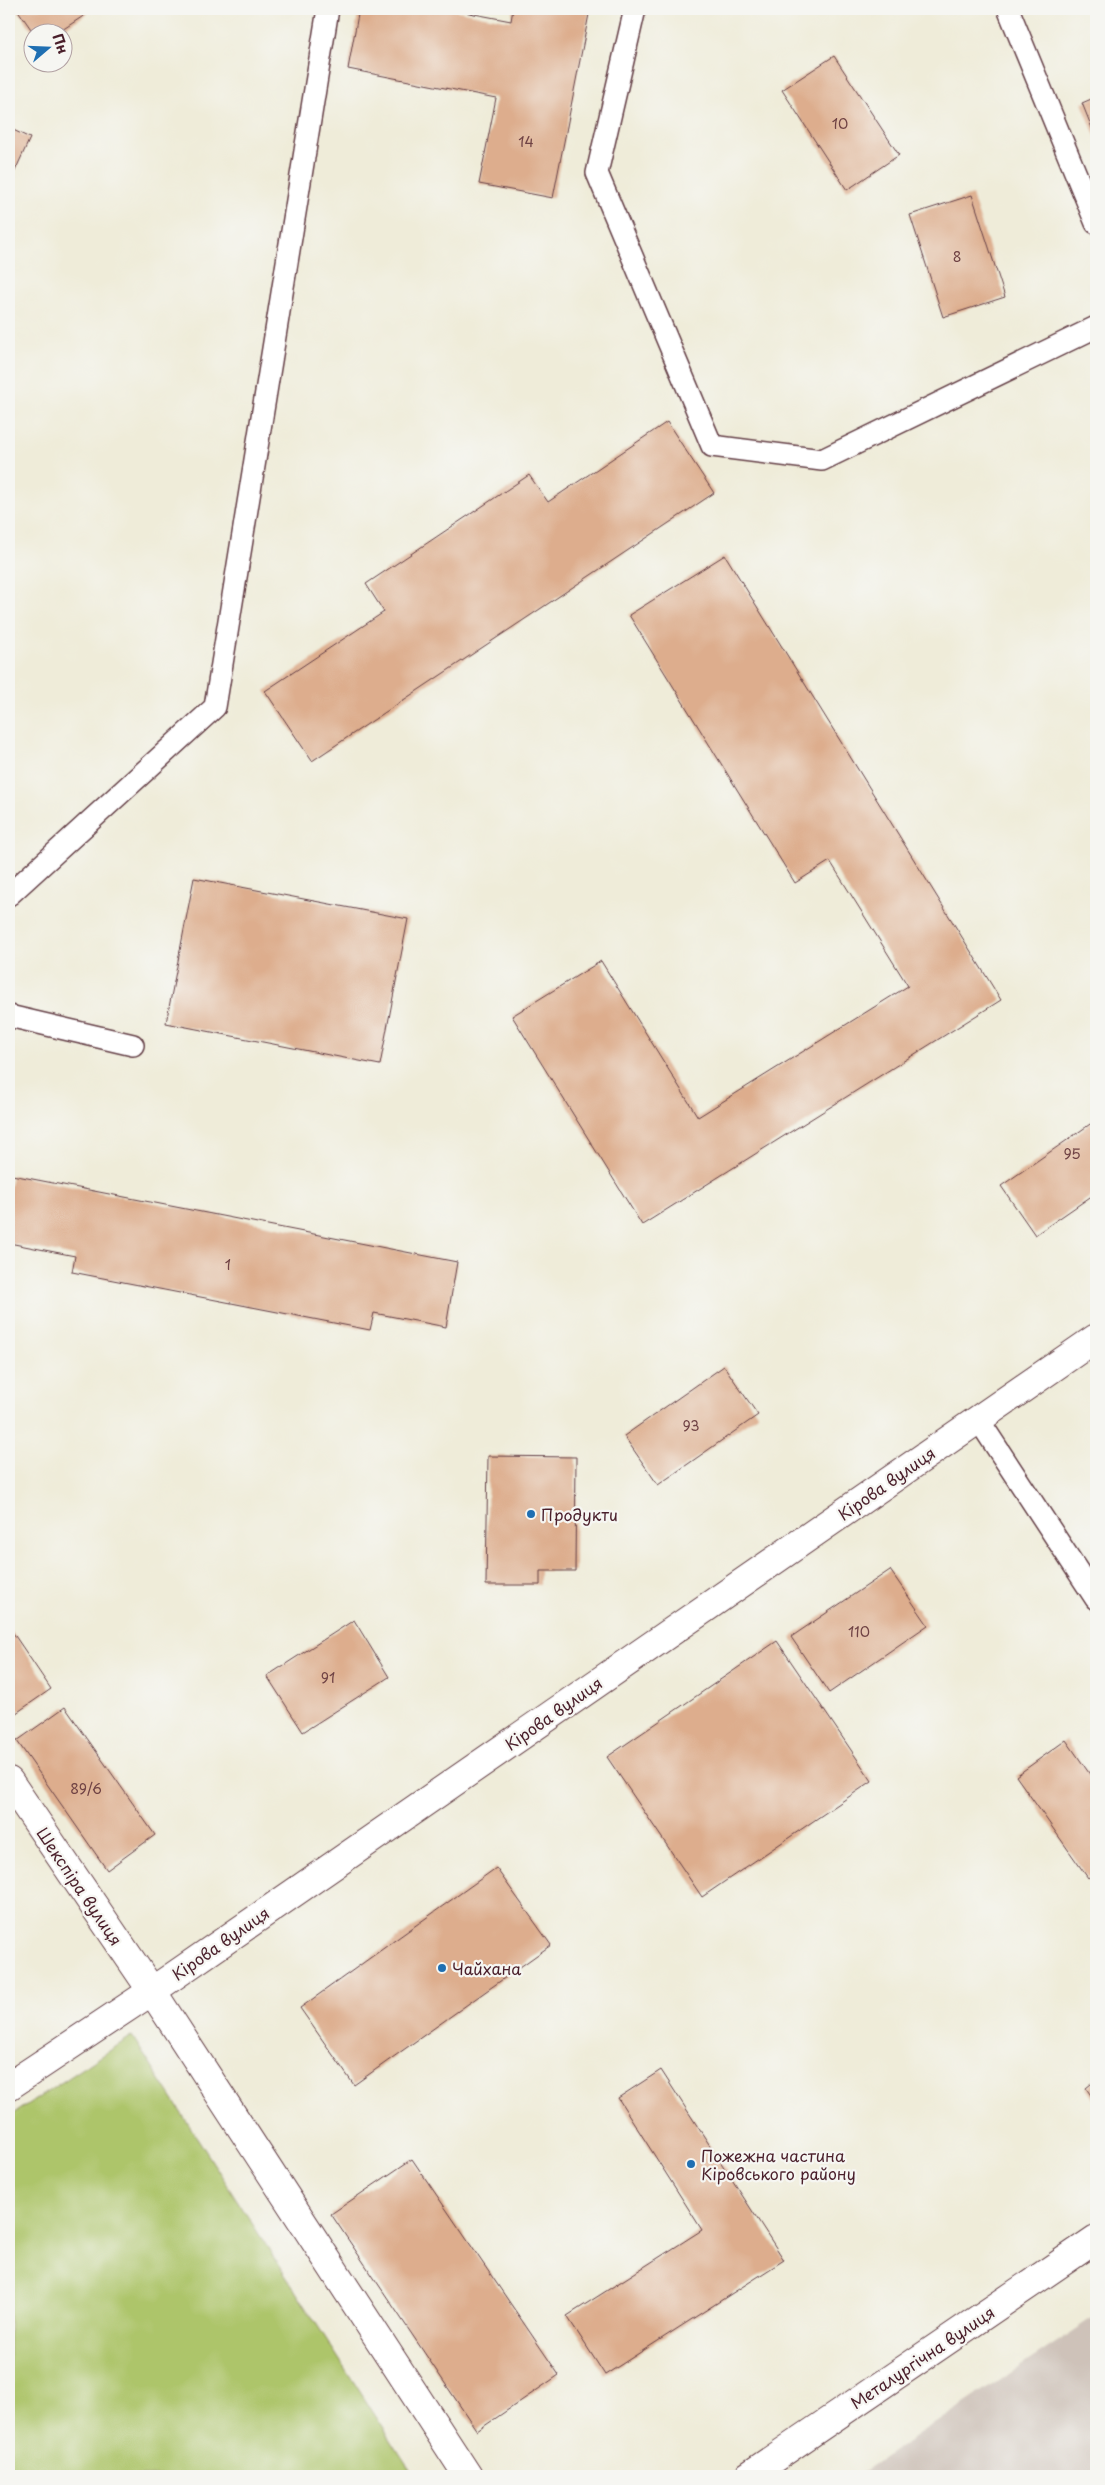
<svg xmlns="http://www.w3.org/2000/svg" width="1105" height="2485" viewBox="0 0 1105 2485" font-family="'Playpen Sans',sans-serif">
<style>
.industrial{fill:#cec2b9}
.green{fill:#adc56a;stroke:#7c724a}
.building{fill:#ddad8d}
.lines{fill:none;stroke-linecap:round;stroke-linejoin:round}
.service-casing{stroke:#633e45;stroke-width:24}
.minor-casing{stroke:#633e45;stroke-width:30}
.tertiary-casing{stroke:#633e45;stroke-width:30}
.service{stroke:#fff;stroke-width:21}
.minor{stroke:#fff;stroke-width:28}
.tertiary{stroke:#fff;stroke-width:28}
.poi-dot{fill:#1f6fb2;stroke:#f6f6f2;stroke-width:2}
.labels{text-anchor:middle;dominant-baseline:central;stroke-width:4.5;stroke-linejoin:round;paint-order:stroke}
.number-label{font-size:14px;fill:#6f4244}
.street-label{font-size:16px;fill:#4a1f2b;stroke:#f6f6f2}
.poi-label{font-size:16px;fill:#4a1f2b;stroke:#f6f6f2;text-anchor:start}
</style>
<rect width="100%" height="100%" fill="#f6f6f2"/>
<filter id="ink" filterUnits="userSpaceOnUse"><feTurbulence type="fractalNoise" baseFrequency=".02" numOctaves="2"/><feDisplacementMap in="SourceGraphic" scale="10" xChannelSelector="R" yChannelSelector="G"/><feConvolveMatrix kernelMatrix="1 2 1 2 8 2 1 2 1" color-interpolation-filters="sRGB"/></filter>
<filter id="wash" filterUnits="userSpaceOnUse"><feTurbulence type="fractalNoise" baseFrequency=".0096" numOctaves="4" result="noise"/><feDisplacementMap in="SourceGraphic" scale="20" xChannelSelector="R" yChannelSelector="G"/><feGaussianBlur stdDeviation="1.12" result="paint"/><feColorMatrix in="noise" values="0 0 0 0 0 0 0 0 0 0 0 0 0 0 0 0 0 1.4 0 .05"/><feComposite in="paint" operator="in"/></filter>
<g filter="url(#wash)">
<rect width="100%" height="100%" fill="#efecd9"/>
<!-- industrial -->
<path class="industrial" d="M1096,2316v160h-240z"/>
<!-- green -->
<path class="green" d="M132,2036l282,440h-405v-359z"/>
<g id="blocks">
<!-- building -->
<path class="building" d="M17,9h77l-35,23h-26z
M359,9h89l63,12 2,-12h77l-37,189 -74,-14 17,-86 -148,-29z
M834,56l65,99 -52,35 -65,-100z
M1096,97v41l-14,-35z
M9,128l21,10 -21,46z
M972,195l33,102 -62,20 -33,-102z
M667,422l47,71 -402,268 -47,-70 119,-79 -18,-28 163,-109 19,27z
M725,555l276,445 -359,225 -130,-209 89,-55 97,156 210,-131 -78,-125 -35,22 -166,-268z
M194,878l214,41 -28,146 -214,-42z
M1096,1120v73l-61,42 -34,-49z
M12,1175l445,87 -11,65 -72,-14 -4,17 -298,-58 3,-16 -66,-13v-52z
M724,1366l34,49 -100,70 -34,-49z
M488,1456l88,1 -1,114h-35v14h-54z
M890,1570l38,55 -99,68 -38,-56z
M354,1620l35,57 -86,55 -36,-56z
M9,1627l42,62 -42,29z
M777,1641l95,140 -170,116 -95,-140z
M65,1707l90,128 -48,35 -90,-129z
M1066,1740l30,43v89l-8,6 -72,-102z
M496,1868l55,77 -197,140 -54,-77z
M661,2070l123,190 -179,115 -38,-59 135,-86 -84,-132z
M1096,2080v23l-10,-15z
M412,2159l147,216 -82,56 -146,-217z"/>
</g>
</g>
<g filter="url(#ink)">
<use href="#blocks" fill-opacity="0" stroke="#633e45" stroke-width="1"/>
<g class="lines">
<defs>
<path id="service" d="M635,9l-38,164 115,273 110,14 274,-133
M1009,11l87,212
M9,895l206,-188 113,-698
M9,1016l124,29
M978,1419l118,180"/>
<path id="minor" d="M9,1781l143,210 316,485"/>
<path id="tertiary" d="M9,2086l143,-95 944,-653
M748,2476l348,-237"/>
</defs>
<!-- service casing -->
<use href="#service" class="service-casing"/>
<!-- minor casing -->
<use href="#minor" class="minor-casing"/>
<!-- tertiary casing -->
<use href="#tertiary" class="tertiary-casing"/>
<!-- service -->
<use href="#service" class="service"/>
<!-- minor -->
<use href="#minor" class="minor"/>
<!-- tertiary -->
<use href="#tertiary" class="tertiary"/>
</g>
</g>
<!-- markers -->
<g class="poi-dot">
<circle cx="531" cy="1514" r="5"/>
<circle cx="442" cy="1968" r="5"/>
<circle cx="691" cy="2164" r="5"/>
</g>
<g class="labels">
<!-- number labels -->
<g class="number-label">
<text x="840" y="123">10</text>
<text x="526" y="141">14</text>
<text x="957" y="256">8</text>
<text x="1072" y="1153">95</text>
<text x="228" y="1264">1</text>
<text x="691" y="1425">93</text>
<text x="859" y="1631">110</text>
<text x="328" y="1677">91</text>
<text x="86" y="1788">89/6</text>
</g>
<!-- street labels -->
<g class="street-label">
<text transform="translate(886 1483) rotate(-35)">Кірова вулиця</text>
<text transform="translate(553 1713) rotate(-35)">Кірова вулиця</text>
<text transform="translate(80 1886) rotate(56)">Шекспіра вулиця</text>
<text transform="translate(220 1943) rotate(-35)">Кірова вулиця</text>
<text transform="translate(922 2357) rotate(-34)">Металургічна вулиця</text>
</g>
<!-- poi labels -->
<g class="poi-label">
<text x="541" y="1514">Продукти</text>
<text x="452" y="1968">Чайхана</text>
<text x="701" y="2155">Пожежна частина<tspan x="701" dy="18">Кіровського району</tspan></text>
</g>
</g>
<!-- margin -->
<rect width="1105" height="2485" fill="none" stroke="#f6f6f2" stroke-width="30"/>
<!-- north arrow -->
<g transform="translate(48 48) rotate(71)"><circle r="24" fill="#f6f6f2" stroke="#b1a0a2"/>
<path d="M0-4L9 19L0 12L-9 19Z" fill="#1f6fb2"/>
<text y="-8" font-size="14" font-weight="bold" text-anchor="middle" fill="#4a1f2b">Пн</text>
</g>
</svg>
